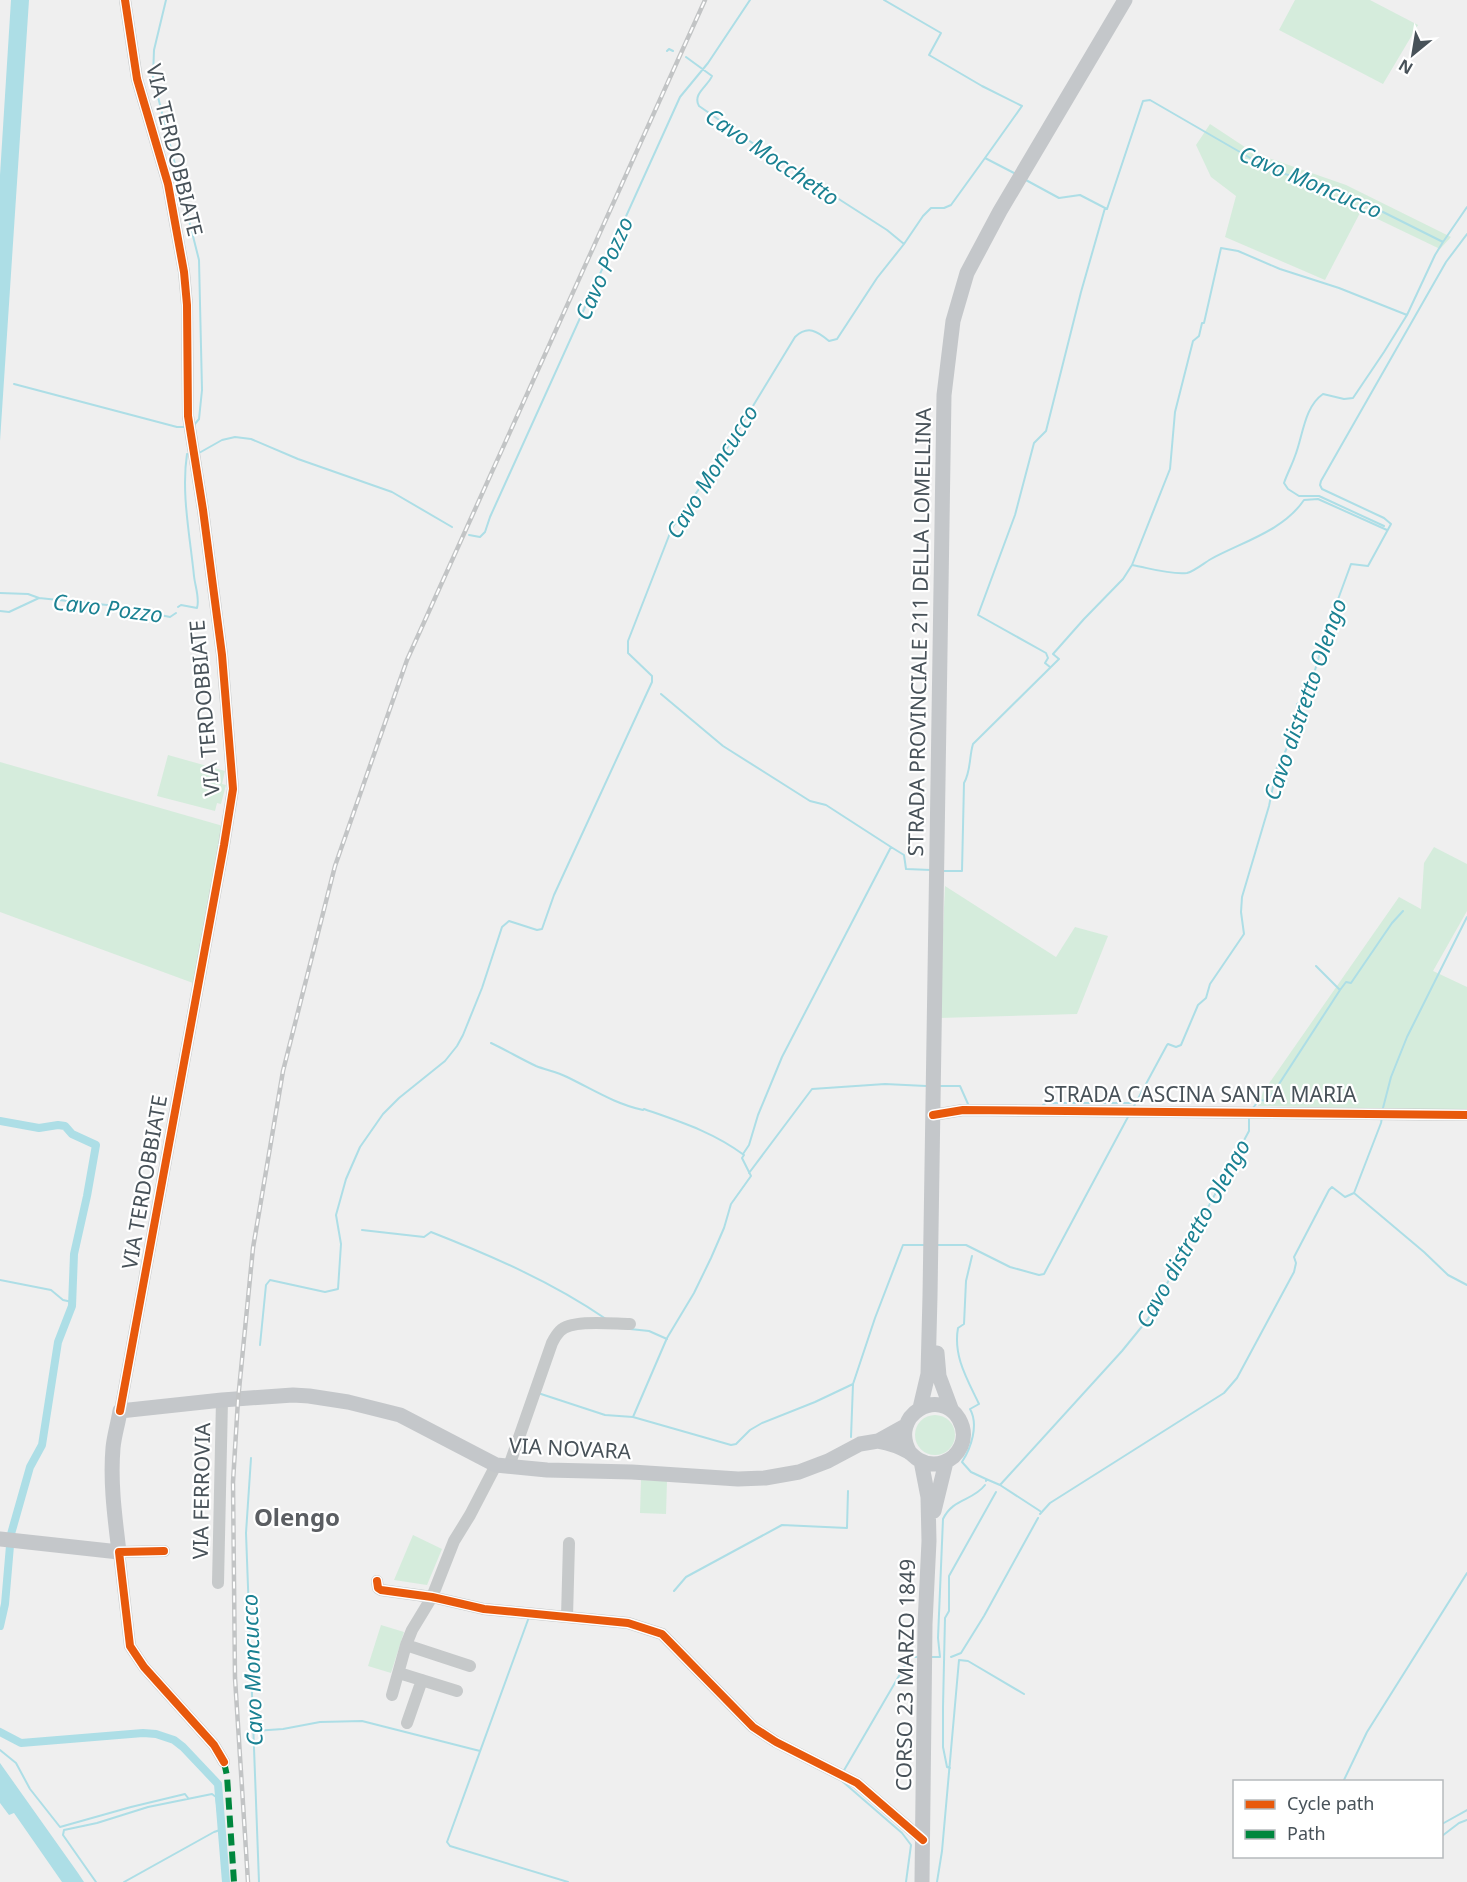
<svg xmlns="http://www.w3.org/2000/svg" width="1467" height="1882" viewBox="0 0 1467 1882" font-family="'Noto Sans',sans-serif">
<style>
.green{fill:#d5ecdc}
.water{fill:#addee6}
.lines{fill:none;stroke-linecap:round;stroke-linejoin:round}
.stream{stroke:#addee6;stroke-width:2}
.canal{stroke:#addee6;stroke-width:8}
.minor{stroke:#c6c9ca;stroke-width:12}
.major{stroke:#c4c7ca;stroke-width:15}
.rail-casing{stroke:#c2c4c5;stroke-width:4.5}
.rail{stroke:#fff;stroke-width:2;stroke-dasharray:7;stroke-linecap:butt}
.quiet{stroke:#00873e;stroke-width:6;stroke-dasharray:12 6;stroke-linecap:butt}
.cycleway-casing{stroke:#fff;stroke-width:11}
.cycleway{stroke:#e8590c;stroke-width:8}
.labels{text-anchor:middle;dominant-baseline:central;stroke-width:4.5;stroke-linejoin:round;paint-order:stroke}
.street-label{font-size:21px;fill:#485259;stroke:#fff}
.water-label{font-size:22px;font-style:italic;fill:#1a8192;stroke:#fff}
.quarter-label{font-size:24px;font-weight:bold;fill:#5b5e62;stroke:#fff}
</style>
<rect width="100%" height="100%" fill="#efefef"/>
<!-- green -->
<path class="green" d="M1295,0h75l48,25 -35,59 -104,-54z
M1210,124l44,29 92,32 105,52 -11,12 -79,-38 -36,69 -100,-43 11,-41 -25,-19 -15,-32z
M168,755l57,16 -3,13 4,1 -5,19 -4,-1 -2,8 -58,-15z
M0,762l223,64 -30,157 -193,-71z
M1434,847l33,17v47l-34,60 34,16v123l-209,-4 5,-14 136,-195 22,12 3,-46z
M945,886l111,71 19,-30 33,9 -31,78 -138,4z
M915 1435a20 20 0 1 1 40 0a20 20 0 1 1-40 0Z
M641,1480l26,1 -1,33 -26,-1z
M413,1535l29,14 -15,36 -33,-5z
M381,1625l23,7 -13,41 -23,-7z"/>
<!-- water -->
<path class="water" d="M11,0h18l-29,441v-266z
M0,1763l78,110 6,9h-22l-48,-69 -5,2 -9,-12z"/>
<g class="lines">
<!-- stream -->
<path class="stream" d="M166,0l-12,50 -1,27 46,183 3,130 -3,29 -5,6
M884,0l57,33 -12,22 53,31 40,20 -37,52
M667,51l2,-2 4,2
M686,57l26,19c-4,10 -20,18 -13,30l65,45 123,79 17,14
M1024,179l35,19 21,-3 27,14 36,-108 7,-1 102,59 33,15 54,16 104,52 24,-35
M14,384l163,43h8
M199,453l23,-13 13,-3 16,2 47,20 94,33 60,35
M1384,526l-65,-30h-20l-11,-7 -4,-6c3,-9 8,-18 11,-27 8,-20 9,-49 28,-62l21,5 9,-1 31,-46 23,-37
M469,535l11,2 5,-5 5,-15 190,-420 28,-34 42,-63
M1132,565c17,3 38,10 55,8 8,-2 17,-10 24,-14 31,-17 72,-28 93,-59l14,-1 69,31
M0,593l28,1 11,4
M178,607l3,-2 16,3c3,-9 -2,-22 -3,-32 -4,-40 -13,-83 -7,-122h4
M0,611l9,1 30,-14 78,8 53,11 6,-4
M1050,667l-5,-4 3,-5 -2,-5 -68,-38 37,-100 19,-72 12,-12 35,-139 24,-84
M661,694l62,52 87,55 16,4 65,42
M942,871h20l2,-88c7,-12 5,-26 9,-39l86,-85 -6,-5 31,-35 39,-40 9,-14 38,-96 5,-57 18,-71 6,-5 3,-13h2l17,-75 17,3 42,18 59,19 68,27 28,-60 8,-13
M1340,990l6,-8 5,1 41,-60 11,-12
M491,1043c15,7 30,16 45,23 10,4 21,6 31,11 25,12 48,27 76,33l1,-1c37,13 69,23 100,46l-2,3 9,18 -20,28 -7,24 -13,30 -17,35 -27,45 -34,79 -28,-2 -67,-22
M938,1086h22l8,18
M1043,1105l3,-2h89
M1133,1108l34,-63 1,-1 8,3 5,-2 17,-40 8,-7 4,-14 34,-50 -3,-22 1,-15 27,-91 8,-39 6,-10 13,-31 1,-22 10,-6 19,-66 25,-68 17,2 23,-42 -7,-6 -62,-29 -2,-4 1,-4 125,-219 21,-28
M1253,1108l6,-8 9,1 72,-111 -24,-24
M1383,1108l8,-31 16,-40 60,-120
M743,1154l6,-9 9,-30 24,-58 109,-210 13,8 2,14 25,1
M749,1173l63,-84 73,-5 41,2
M1354,1193l27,-70 1,-6
M1354,1193l70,59 24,23 19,10
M362,1230l62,7 7,-5c61,24 121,50 175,87
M936,1245h30l44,22 29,8 5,-1 85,-159
M972,1256l-6,25 -2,43 -6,4c-5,28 9,51 21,76l-9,5c9,16 1,39 -8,53l9,10 15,7
M0,1280l51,10 12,10 9,2
M630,1329l19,2 18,8
M260,1345l6,-60 4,-5 55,12 13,-3 3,-45 -5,-29 10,-36 14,-32 23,-33 16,-16 46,-37 12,-15 6,-11 19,-47 20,-61 7,-6 28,9 5,-1 12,-34 98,-213v-6l-24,-23v-12l44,-113 56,-81 67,-110c13,-12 22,-6 34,4l8,-2 40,-61 27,-34 19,-28 8,-8h13l7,-3 34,-47 29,15
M633,1417l98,28 5,-1 14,-14 12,-7 53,-21 38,-18
M851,1437l2,-53 22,-66 28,-73h21
M251,1458l-5,75 13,349
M986,1481v-2l14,6 122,-134 26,-32 101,-188v-14
M1000,1485l40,26
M1040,1514l10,-11 174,-110 13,-15 57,-106 2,-9 -2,-6 35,-67 3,-3 13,10 9,-4
M674,1591l12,-14 96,-52 65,3 1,-37
M529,1617l-82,225 3,4 118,36
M931,1657h9l-2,-19 5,-119c10,-21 30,-18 42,-34
M951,1657l10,-4 23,-37 54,-98
M254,1731l29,-2 37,-7 42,-1 118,30
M0,1750l16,13 14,26 30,38 71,-20 54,-13 3,4
M950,1768l-3,-1 -4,-20v-40l2,-89 4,-7v-35l47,-84
M843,1772l67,-115h7
M842,1781l60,52 9,12 -5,37
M1343,1782l24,-50 100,-159
M1442,1824l25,-14
M1442,1836l17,-13 8,-3
M96,1882l-33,-47 1,-5 33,-7 51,-16 64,-13 4,3 4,32
M124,1882l90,-50 9,-3
M937,1882l5,-31 17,-191 9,1 56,33"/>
<!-- canal -->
<path class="canal" d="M0,1121l39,7 19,-3 7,1 7,8 24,11 -9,51 -13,58 -2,52 -14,36 -16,103 -12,22 -19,67 -6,70 -5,22
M0,1732l21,11 122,-10 13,1 18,6 9,7 35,37 8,98"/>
<!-- minor -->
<path class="minor" d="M933,1115l30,-5 504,5
M120,1411l104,-566 9,-56 -11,-134 -19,-145 -15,-94 -1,-111 -3,-33 -16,-88 -31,-105 -12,-79
M509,1466l43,-123c2,-4 5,-9 8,-12 12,-12 53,-7 70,-7
M164,1551l-45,1 11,94 14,21 70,78 10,17
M377,1581l1,7 3,2 51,7 52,12 144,14 34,11 91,93 23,15 81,41 66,57
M218,1583l4,-183
M567,1617l2,-74
M406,1645l64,21
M399,1673l58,18
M392,1695l14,-50 6,-15 20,-33 22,-56 16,-26 26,-50
M407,1723l15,-43"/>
<!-- major -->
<path class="major" d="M937,1353l2,23 13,35
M920,1408l8,-34 2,-78 14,-901 9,-74 14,-48 33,-62 125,-211
M878,1441c11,2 21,5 31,11 3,2 6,6 10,8 16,9 35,2 42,-14 4,-9 3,-18 -2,-27 -19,-33 -71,-4 -49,34
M921,1461l7,36 1,44 -4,83 -3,258
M934,1511l12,-49
M0,1539l119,13c-4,-34 -9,-69 -6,-104 1,-12 5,-24 7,-37l102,-11 71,-5 16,1 39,6 52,13 96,50 51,5 85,2 106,7 27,-1 34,-6 29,-11 32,-17 18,-3 27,-15"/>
<defs>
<path id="rail" d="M248,1882l-13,-204 -2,-196 5,-82 15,-152 30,-177 52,-205 72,-206 298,-660"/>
</defs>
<!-- rail casing -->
<use href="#rail" class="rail-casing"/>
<!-- rail -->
<use href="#rail" class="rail"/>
<!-- quiet -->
<path class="quiet" d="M224,1762l3,14 7,106"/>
<defs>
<path id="cycleway" d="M933,1115l30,-5 504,5
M120,1411l104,-566 9,-56 -11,-134 -19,-145 -15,-94 -1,-111 -3,-33 -16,-88 -31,-105 -12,-79
M164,1551l-45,1 11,94 14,21 70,78 10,17
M377,1581l1,7 3,2 51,7 52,12 144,14 34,11 91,93 23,15 81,41 66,57"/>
</defs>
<!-- cycleway casing -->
<use href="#cycleway" class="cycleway-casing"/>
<!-- cycleway -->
<use href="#cycleway" class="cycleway"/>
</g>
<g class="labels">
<!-- street labels -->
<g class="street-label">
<text transform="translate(175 150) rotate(76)">VIA TERDOBBIATE</text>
<text transform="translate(919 632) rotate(-89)">STRADA PROVINCIALE 211 DELLA LOMELLINA</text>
<text transform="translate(204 708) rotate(-95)">VIA TERDOBBIATE</text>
<text x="1200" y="1094">STRADA CASCINA SANTA MARIA</text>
<text transform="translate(144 1182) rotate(-80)">VIA TERDOBBIATE</text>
<text transform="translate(570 1448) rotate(3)">VIA NOVARA</text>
<text transform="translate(201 1491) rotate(-89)">VIA FERROVIA</text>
<text transform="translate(905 1675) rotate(-89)">CORSO 23 MARZO 1849</text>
</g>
<!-- water labels -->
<g class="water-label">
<text transform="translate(773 156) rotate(34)">Cavo Mocchetto</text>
<text transform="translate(1311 181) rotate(23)">Cavo Moncucco</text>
<text transform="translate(603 268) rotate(-66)">Cavo Pozzo</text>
<text transform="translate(711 471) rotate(-58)">Cavo Moncucco</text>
<text transform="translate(108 607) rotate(7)">Cavo Pozzo</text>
<text transform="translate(1304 699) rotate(-71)">Cavo distretto Olengo</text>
<text transform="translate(1192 1233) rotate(-61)">Cavo distretto Olengo</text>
<text transform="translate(251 1670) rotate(-92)">Cavo Moncucco</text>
</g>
<!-- quarter labels -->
<g class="quarter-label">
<text x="297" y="1516">Olengo</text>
</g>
</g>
<!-- legend -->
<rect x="1233" y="1780" width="210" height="78" fill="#ffffff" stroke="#b6babd" stroke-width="1.5"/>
<rect x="1245" y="1800" width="30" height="9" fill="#e8590c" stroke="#b6babd" stroke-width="1.5"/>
<text x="1287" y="1810" font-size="18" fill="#485259">Cycle path</text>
<rect x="1245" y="1830" width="30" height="9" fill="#00873e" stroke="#b6babd" stroke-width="1.5"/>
<text x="1287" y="1840" font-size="18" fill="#485259">Path</text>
<!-- north arrow -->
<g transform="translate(1413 54) rotate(210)" stroke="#ffffff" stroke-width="4.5" paint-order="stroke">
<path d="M0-4.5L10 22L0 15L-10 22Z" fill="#485259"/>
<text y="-9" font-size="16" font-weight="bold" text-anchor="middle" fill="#485259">N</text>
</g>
</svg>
